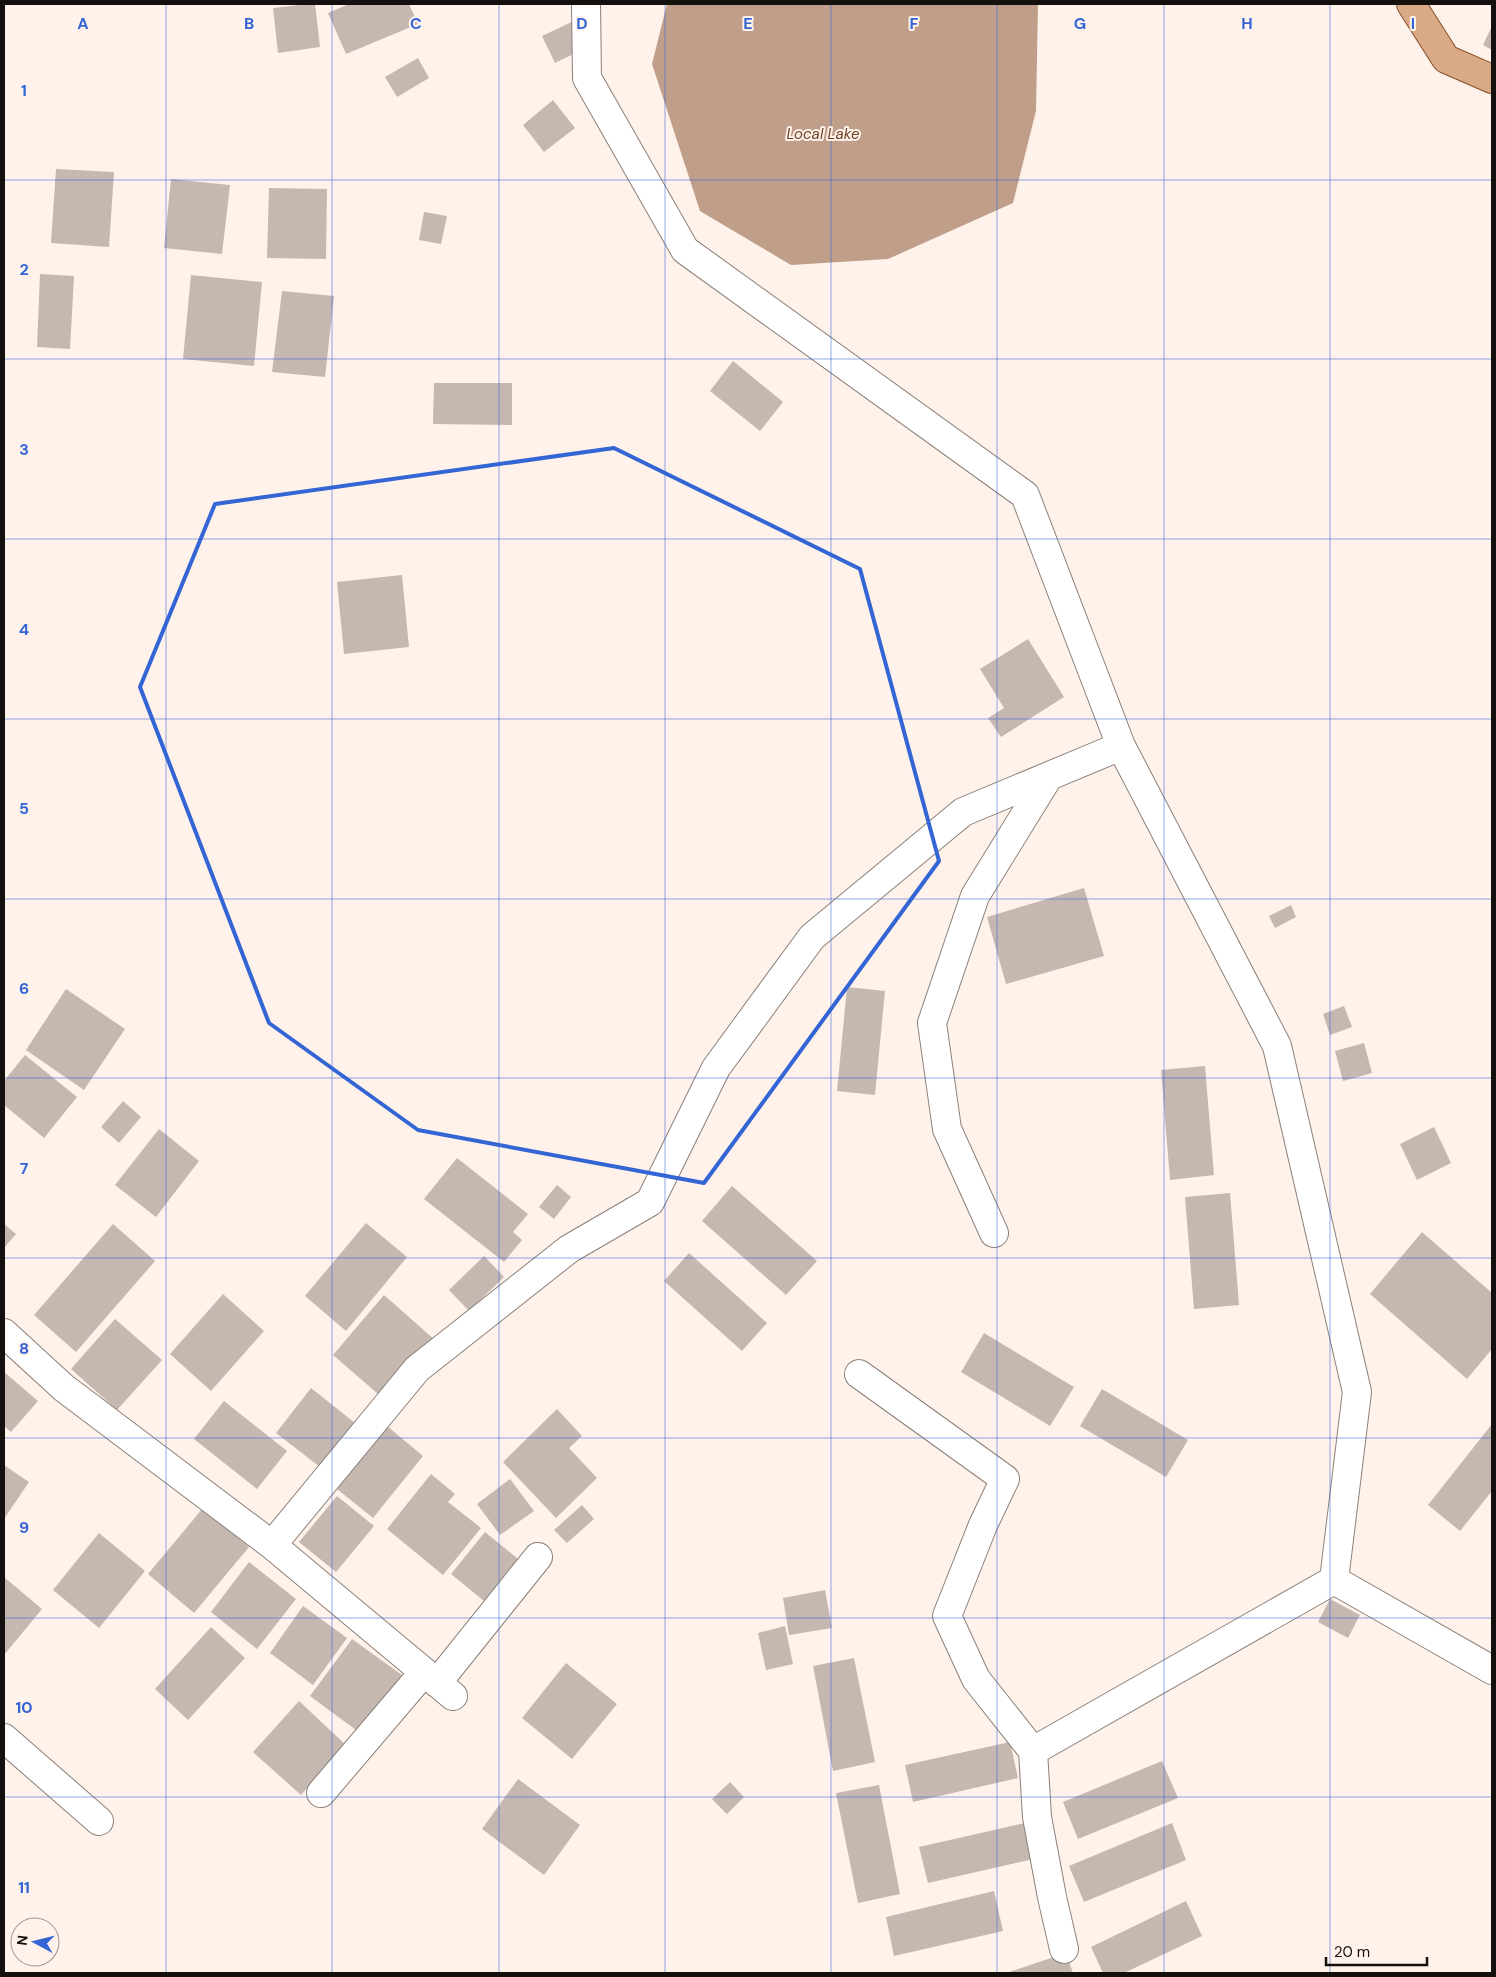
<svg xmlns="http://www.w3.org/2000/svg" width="1496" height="1977" viewBox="0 0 1496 1977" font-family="'DM Sans',sans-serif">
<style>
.water{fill:#bf9e8a}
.building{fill:#c4b8b1}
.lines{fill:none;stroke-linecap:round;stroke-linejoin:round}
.minor-casing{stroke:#8b8079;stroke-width:30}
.primary-casing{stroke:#854f28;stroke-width:30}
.minor{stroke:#fff;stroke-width:28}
.primary{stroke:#daaa87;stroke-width:28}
.marked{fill:none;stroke:#3365d4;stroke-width:4;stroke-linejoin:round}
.grid{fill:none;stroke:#3365d4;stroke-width:1;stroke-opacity:0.55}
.labels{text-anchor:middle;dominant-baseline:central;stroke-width:4;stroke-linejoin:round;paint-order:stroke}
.water-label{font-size:15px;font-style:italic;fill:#704122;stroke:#fff2eb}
.grid-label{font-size:16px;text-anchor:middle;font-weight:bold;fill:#3365d4;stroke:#fff2eb;stroke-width:4;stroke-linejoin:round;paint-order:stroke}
</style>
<rect width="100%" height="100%" fill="#fff2eb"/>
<!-- water -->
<path class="water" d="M667,4h371l-2,107 -23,92 -125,56 -97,6 -91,-54 -48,-147z"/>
<!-- building -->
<path class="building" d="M308,4h7l5,43 -42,6 -5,-45z
M349,4h60l9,20 -72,30 -18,-41z
M580,18l12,27 -37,18 -13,-27z
M1492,26v24l-9,-5z
M418,58l11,20 -32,19 -12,-20z
M553,100l22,28 -31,24 -21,-27z
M56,169l58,3 -5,75 -58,-4z
M171,179l59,6 -8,69 -58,-6z
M269,188l58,1 -1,70 -59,-1z
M424,212l23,4 -6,28 -22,-4z
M40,274l34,2 -4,73 -33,-2z
M191,275l71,7 -8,84 -71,-7z
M282,291l52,5 -9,81 -53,-5z
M733,361l50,41 -23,29 -50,-40z
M434,383h78v42l-79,-1z
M402,575l7,72 -65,7 -7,-72z
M1028,639l36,58 -63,40 -13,-19 16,-10 -24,-39z
M1084,888l20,68 -98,28 -19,-67z
M1291,905l5,12 -21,11 -6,-12z
M847,987l38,4 -10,104 -38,-4z
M66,989l59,40 -41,61 -58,-40z
M1344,1006l8,21 -22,8 -7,-21z
M1364,1043l8,30 -29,8 -8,-30z
M25,1055l52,42 -33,41 -40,-33v-24z
M1205,1066l9,109 -44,5 -9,-110z
M123,1101l18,16 -22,26 -18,-16z
M1434,1127l17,36 -34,17 -17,-36z
M159,1129l40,32 -43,56 -41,-32z
M457,1158l71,56 -15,18 9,8 -18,22 -80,-63z
M557,1185l14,12 -17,22 -15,-12z
M732,1186l85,75 -31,34 -84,-74z
M1230,1193l9,112 -45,4 -9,-112z
M366,1223l41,34 -61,74 -41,-35z
M4,1224l12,10 -12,14z
M113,1224l42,37 -79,91 -42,-37z
M1422,1232l70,61v56l-25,30 -97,-85z
M689,1253l78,70 -25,28 -78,-70z
M484,1256l20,21 -35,34 -20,-21z
M223,1294l41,37 -53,60 -41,-37z
M384,1295l52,46 -51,59 -52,-45z
M115,1319l47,41 -45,50 -46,-41z
M984,1333l90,54 -24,39 -89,-54z
M4,1372l34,29 -27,31 -7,-6z
M311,1388l44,35 -35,44 -44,-34z
M1102,1389l86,51 -22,37 -86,-51z
M224,1401l63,50 -30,38 -63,-50z
M557,1409l25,27 -13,12 28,30 -41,40 -53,-56z
M1492,1424v67l-32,40 -32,-26z
M387,1426l36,30 -50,62 -36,-29z
M4,1465l25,17 -25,37z
M431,1474l24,20 -7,8 33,26 -38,47 -56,-46z
M510,1479l24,32 -34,24 -23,-31z
M337,1496l37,30 -38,46 -37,-30z
M582,1505l12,14 -27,24 -13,-13z
M203,1508l46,39 -55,66 -46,-39z
M485,1532l38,31 -34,42 -38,-31z
M99,1533l46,38 -46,57 -46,-38z
M249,1562l47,37 -39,50 -46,-37z
M4,1577l38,32 -38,46z
M825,1590l7,38 -43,7 -6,-37z
M1330,1599l30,16 -12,23 -30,-16z
M303,1606l44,32 -34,47 -43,-32z
M785,1626l8,38 -27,6 -8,-37z
M211,1627l34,31 -57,62 -33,-31z
M352,1639l50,36 -42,58 -50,-37z
M854,1658l21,104 -42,9 -20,-105z
M566,1663l51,41 -45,55 -50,-41z
M299,1701l47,44 -45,50 -48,-43z
M1010,1742l8,36 -105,24 -8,-37z
M1162,1761l16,37 -100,41 -15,-37z
M518,1779l62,46 -36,50 -62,-46z
M730,1782l14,15 -17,17 -15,-15z
M879,1785l21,109 -42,9 -22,-110z
M1025,1823l8,36 -105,24 -9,-36z
M1172,1823l14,37 -102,42 -15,-36z
M994,1891l9,40 -109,25 -8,-39z
M1186,1901l16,35 -78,37h-21l-12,-26z
M1066,1953l7,20h-67z"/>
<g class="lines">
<defs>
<path id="minor" d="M586,4l1,74 98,172 340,245 96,251 156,300 80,346 -23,188 158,90
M994,1233l-47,-104 -15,-106 43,-127 74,-120
M4,1333l60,55 208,157 181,151
M859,1374l146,105 -22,46 -36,91 29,63 57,72 301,-171
M272,1545l145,-176 152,-120 81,-47 66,-134 96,-131 151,-125 158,-66
M437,1683l101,-126
M4,1738l95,83
M1033,1751l4,66 15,80 12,52
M321,1793l103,-121"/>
<path id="primary" d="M1411,4l35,55 46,20"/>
</defs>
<!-- minor casing -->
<use href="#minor" class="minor-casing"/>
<!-- primary casing -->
<use href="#primary" class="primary-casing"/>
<!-- minor -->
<use href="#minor" class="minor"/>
<!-- primary -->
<use href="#primary" class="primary"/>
</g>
<!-- marked area -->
<path class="marked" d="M614,448l246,121 79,292 -235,322 -286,-53 -149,-107 -129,-336 75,-183z"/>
<!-- grid -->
<path class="grid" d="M166,4v1969M332,4v1969M499,4v1969M665,4v1969M831,4v1969M997,4v1969M1164,4v1969M1330,4v1969M4,180h1488M4,359h1488M4,539h1488M4,719h1488M4,899h1488M4,1078h1488M4,1258h1488M4,1438h1488M4,1618h1488M4,1797h1488"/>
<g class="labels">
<!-- water labels -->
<g class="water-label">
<text x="823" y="134">Local Lake</text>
</g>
</g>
<g class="grid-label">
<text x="83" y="29">A</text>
<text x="249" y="29">B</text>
<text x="416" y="29">C</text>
<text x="582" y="29">D</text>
<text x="748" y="29">E</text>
<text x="914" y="29">F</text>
<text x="1080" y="29">G</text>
<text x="1247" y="29">H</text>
<text x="1413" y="29">I</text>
<text x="24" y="96">1</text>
<text x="24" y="275">2</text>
<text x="24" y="455">3</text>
<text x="24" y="635">4</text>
<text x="24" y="814">5</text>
<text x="24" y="994">6</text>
<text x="24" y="1174">7</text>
<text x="24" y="1354">8</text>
<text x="24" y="1533">9</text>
<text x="24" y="1713">10</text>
<text x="24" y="1893">11</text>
</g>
<!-- border -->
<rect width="1496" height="1977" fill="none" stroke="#14100d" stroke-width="10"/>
<!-- north arrow -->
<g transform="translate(35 1942) rotate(277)"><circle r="24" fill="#fff2eb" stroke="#a19892"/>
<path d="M0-4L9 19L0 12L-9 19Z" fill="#3365d4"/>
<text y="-8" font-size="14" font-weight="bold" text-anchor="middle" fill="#14100d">N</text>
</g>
<!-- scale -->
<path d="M1326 1957v8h101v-8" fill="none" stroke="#14100d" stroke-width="2.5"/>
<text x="1334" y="1957" font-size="15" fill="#14100d" stroke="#fff2eb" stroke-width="4" paint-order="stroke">20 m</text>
</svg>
